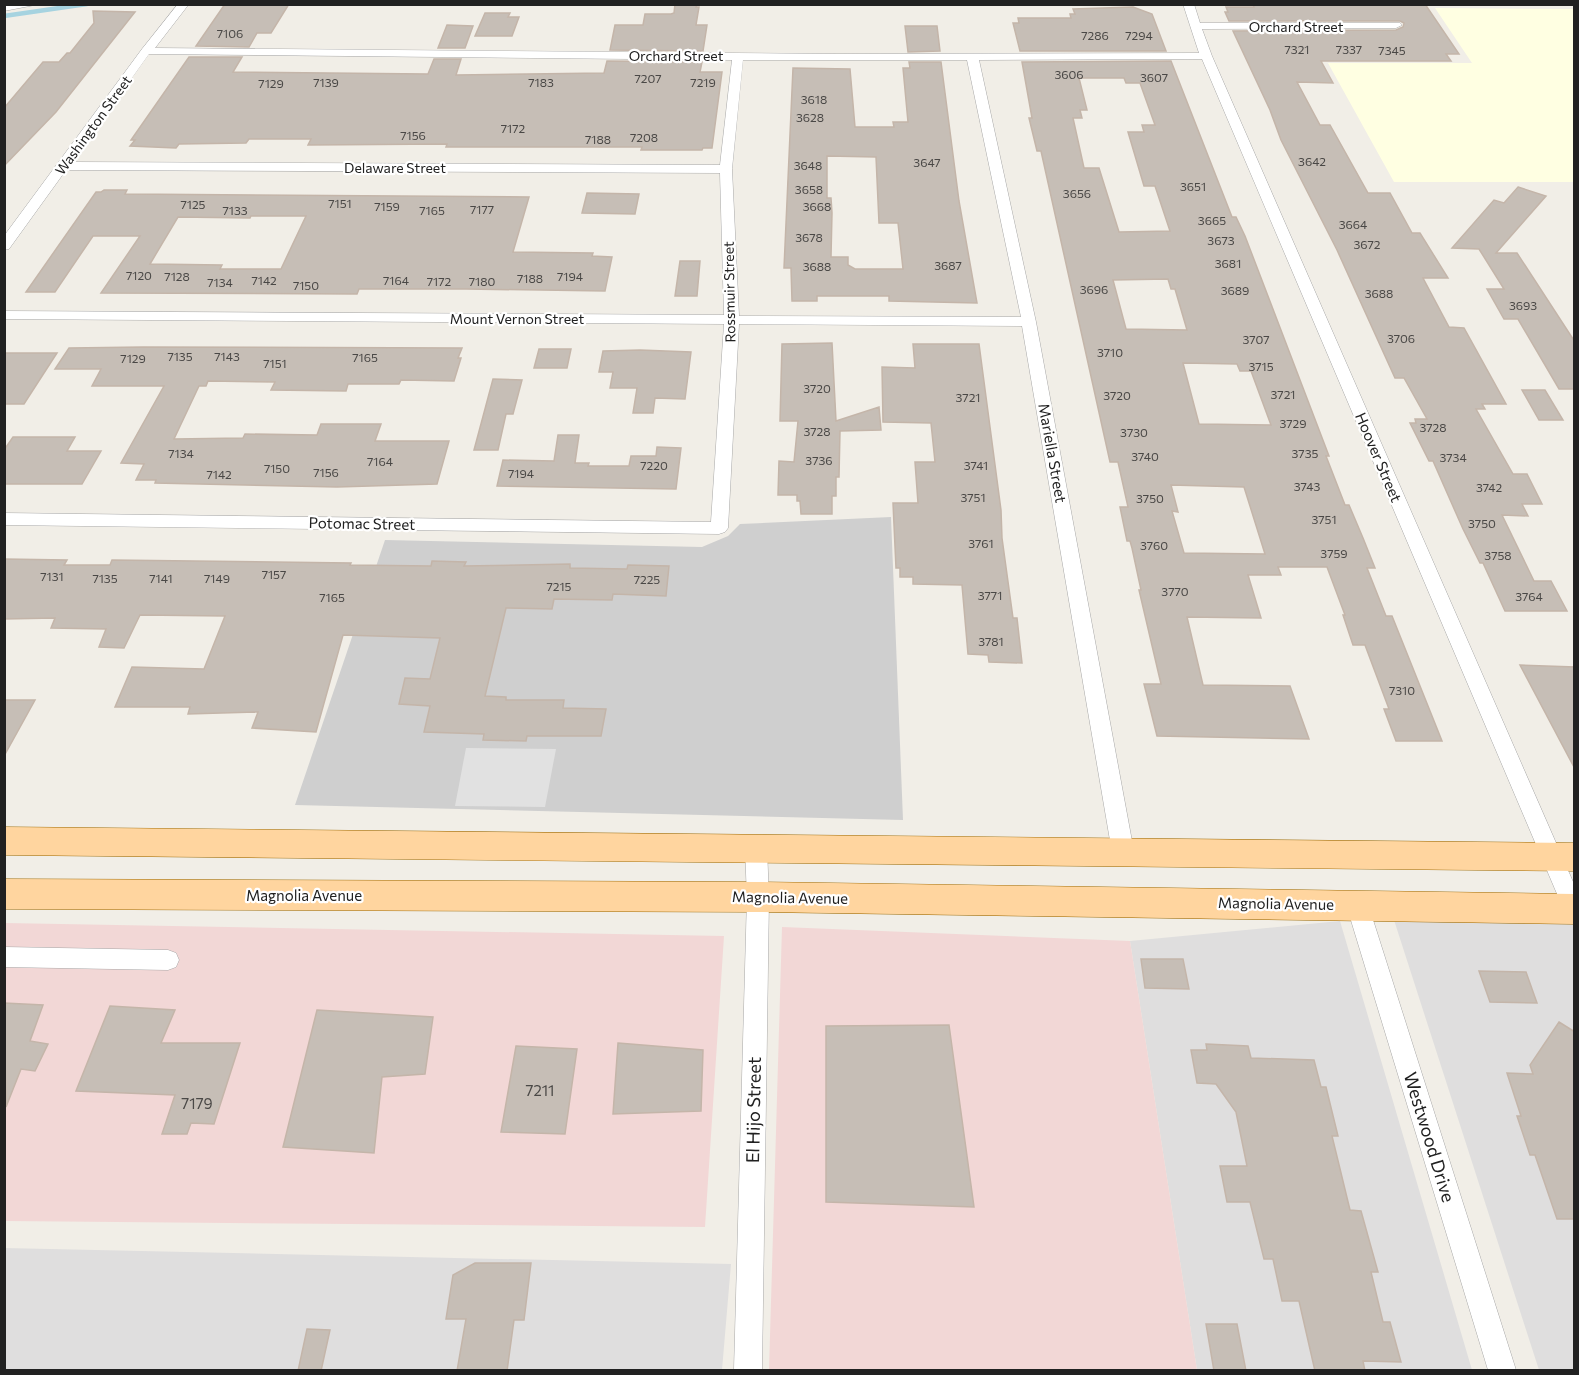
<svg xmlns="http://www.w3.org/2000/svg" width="1579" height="1375" viewBox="0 0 1579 1375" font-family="Commissioner,sans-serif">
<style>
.residential{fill:#dfdede}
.commercial{fill:#f2d7d6}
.education{fill:#ffffe2}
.religious{fill:#cfcfcf}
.parking{fill:#e1e1e1}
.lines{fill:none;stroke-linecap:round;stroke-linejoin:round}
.stream{stroke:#a6d3e0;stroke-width:4.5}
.building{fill:#c6beb6;stroke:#c4b5a9;stroke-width:1.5;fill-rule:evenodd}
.street-casing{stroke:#a8a8a8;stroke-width:1}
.primary-casing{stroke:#9d6900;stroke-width:1}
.street{fill:#fff;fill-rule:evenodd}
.primary{fill:#ffd59f;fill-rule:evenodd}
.labels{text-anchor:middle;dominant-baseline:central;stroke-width:4.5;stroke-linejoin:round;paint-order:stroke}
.number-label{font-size:12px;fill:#4a4846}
.far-street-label{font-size:14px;fill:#212121;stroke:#fff}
.street-label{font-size:15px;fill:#212121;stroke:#fff}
.near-number-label{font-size:15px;fill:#4a4846}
.near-street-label{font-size:18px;fill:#212121;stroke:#fff}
</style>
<rect width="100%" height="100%" fill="#f1eee7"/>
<!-- residential -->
<path class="residential" d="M1394,920l180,2v448h-35z
M1340,921l132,449h-275l-67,-429z
M4,1248l727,16 -9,106h-717z"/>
<!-- commercial -->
<path class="commercial" d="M5,923l719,13 -19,291 -700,-6z
M782,927l348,14 67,429h-428z"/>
<!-- education -->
<path class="education" d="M1435,8l139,1v173h-180l-66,-119h144z"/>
<!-- religious -->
<path class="religious" d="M891,517l12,303 -608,-15 90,-265 317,7 26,-11 12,-12z"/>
<!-- parking -->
<path class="parking" d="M466,748l90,1 -11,58 -90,-1z"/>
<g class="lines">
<!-- stream -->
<path class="stream" d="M4,16l83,-12"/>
</g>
<!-- building -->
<path class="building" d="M225,4h64l-18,29h-14l-8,14 -53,-1z
M675,4h22l-1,3h3l-3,18h11l-4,26 -93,-1 5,-25h28l2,-11h26l3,-1z
M1253,4h172l34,50h-13l5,7h-130l12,22 -36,-1 23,43h10l38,68h22l22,40h8l28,45h-25l26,49 15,1 42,76h-24l3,5h-9l37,65h14l15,30h-20l6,12 -26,-1 32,66h17l16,30h-62l-22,-48h-3l-17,-34 -30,-68h-4l-19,-38h6l-1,-4h12l-23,-41h-9l-58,-128 -56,-110 -11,-30 -37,-79 163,-1 7,-3 1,-4 -4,-2h-171l-4,-9h3l-2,-5h28z
M1133,7l19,7 14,37h-146l-7,-28h6l-1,-5h53l-1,-4h5l-2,-5z
M93,11l42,1 -79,100 -52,54v-58l39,-46h16l8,-9h3l24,-30z
M485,13h25l-2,4h11l-7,19h-37z
M447,25l26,1 -8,22h-27z
M905,26h32l3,25 -32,1z
M189,57h53l-9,15 195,2 6,-15h27l-5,16 148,-2 3,-12 95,1 -2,10h22l-10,76h-9l-1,2h-61l1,-3h-196l1,-3 -139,1 3,-6h-62l-3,4 -67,1 -3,4 -46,-2 5,-6h-4z
M1171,61l61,156h4l9,19 84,220h-3l19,49h4l14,33 12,30h-8l19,48h6l50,125h-46l-12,-32h5l-24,-64h-12l-10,-30h2l-18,-48h-49l3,8h-33l13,43 -74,-1 16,68 87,1 19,53 -152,-3 -13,-52h17l-22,-94h2l-9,-42 -2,-7h-3l-7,-34h8l-10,-45h-8l-69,-311h-4l-8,-33h3l-10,-56zM1079,78h45l2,5h14l15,42h-13l2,7h-16l16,54h11l15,45 -51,1 -20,-64h-15l-11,-50h9l-2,-8h7zM1168,279l3,10h4l12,41 -61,-1 -13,-49zM1183,363l54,1 3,7h11l20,54 -72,-1zM1171,485l73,2 21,67 -81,-1 -12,-42 6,1z
M909,62h32l18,139 18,102 -88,-2v-5h-72v5h-25l-1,-33h-7l9,-200 57,1 5,58h39l-1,-5h15l-5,-54h7zM827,156l49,1 3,66h19l5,46h-48l-7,-4v-8h-17l1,-44 -1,-15h-4z
M1518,187l28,9 -50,57h21l58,89v47h-16l-41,-70h-14l-17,-30h17l-25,-40 -27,-1 42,-48 10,3z
M104,190h23l-2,4 404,3 -16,55 80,1 -1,3 20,1 -7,34 -139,-2h-107l-2,5 -256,-1 39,-57h-47l-38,56h-29l70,-100h5zM251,216h55l-25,53h-61l2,-4 -72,-1 28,-47 72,1z
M587,193l52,1 -4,20 -53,-1z
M680,261h20l-3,35h-22z
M832,343l4,78 43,-14 2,23 -41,1 -1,46h-3v19h-4v18h-31l-1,-13h-3v-6h-19l1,-34 15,1 4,-41h-18l2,-77z
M913,344h66l22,166 1,28 11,80h4l5,45 -33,-1 -1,-7 -20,-1 -6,-69 -49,-1v-7h-13v-9h-4l-3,-65h25l-3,-41h20l-4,-39 -48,-1 -1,-55 33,1z
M143,347l319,1 -4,10h3l-7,23 -53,-1 -2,4h-51l-2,7 -75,-1 4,-8 -67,-1 -2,5h-7l-25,53 69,-1 2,-4 72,1 4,-11h60l-6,17h74l-12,43 -100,3 -182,-4 1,-3h-20l8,-16 -23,-1 43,-77h-72l9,-17h-46l14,-21z
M539,349h32l-4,19h-33z
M640,350l51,2 -6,47 -30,-1 -2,15h-20l4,-25h-27l3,-16h-14l4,-21z
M4,353h53l-33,51h-20z
M493,379l29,1 -9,34h-7l-8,36h-24z
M1522,390h23l18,30h-24z
M558,435h21l-4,28h14l-1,3h41l2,-10h25l1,-9 24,1 -5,41 -179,-3 6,-26 51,1z
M13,437h62l-8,14h34l-19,33h-78v-34z
M4,559l63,1 -3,5h46l2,-5 239,3 -1,2 81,1 1,-5 34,1 -2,4 106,-2v4l57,1 1,-4 41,1 -3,30 -53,-2 -1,6 -58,-1 -2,10 -46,-1 -21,88 21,1v3h58l-1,8 43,1 -5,27h-74l-1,5 -43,-1 1,-6 -60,-2 6,-26 -31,-2 6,-26 25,1 10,-41 -97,-3 -27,97 -64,-4 6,-16 -70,2 2,-7h-75l17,-40 72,2 21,-53 -85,-1 -16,33 -25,-1 7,-18 -55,-1 4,-10 -51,1z
M1520,665l55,2v102z
M4,700h31l-31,56z
M1141,959h42l6,30 -44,-1z
M1479,971l47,1 11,31 -47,-1z
M4,1003l39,2 -13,36 18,3 -13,27 -14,-2 -15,38z
M110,1006l65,4 -14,33h79l-26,81 -23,-1 -4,11h-25l13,-39 -99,-4z
M317,1010l116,7 -8,57 -43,3 -8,76 -91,-6z
M1559,1022l16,10v187h-18l-22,-64h-5l-13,-39h4l-14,-43 26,1 -3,-9z
M949,1025l25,182 -148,-5v-176z
M618,1043l85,7 -2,61 -88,3z
M1206,1044l42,2 3,12 63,2 7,27h5l12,49h-6l18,74 11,1 17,61h-7l12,50h7l11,40 -38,-1 2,10h-50l-16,-70h-17l-9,-42h-9l-14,-57h-23l-7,-36h27l-11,-54 -20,-28 -19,-1 -6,-33h16z
M516,1046l61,3 -12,85 -64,-2z
M475,1263h56l-7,57h-10l-7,51h-50l9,-52h-20l7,-44z
M1206,1324h31l9,47h-32z
M307,1329l23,1 -9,41h-23z"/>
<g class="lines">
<defs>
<path id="street" d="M40,4l-36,7v-6z
M178,4h11l-34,44 682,6 362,-1 -16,-49h11l6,19h200l2,2 -6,3 -194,1 10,27 362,828v33l-8,-2 -3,-7 -361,-849 -223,1 57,262 98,530 -3,6 -8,3 -8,-3 -3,-6 -90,-526 -283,-2 -11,204 -3,4 -6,2 -715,-9v-12l707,9 13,-198 -720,-5v-8l720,4 -4,-142 -654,-3 -57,79 -5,1v-14l138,-187zM149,54l583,6 -12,105 -648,-3zM743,60h224l54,257 -282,-1 -7,-147z
M756,840l8,3 3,6 2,48 -7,473h-28l13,-473 -2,-48 3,-6z
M1357,895l8,2 3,7 148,466h-28l-142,-466 3,-7z
M4,947l164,3 8,3 3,7 -3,7 -8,3 -164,-3z"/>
<path id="primary" d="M4,827l1570,16v28l-1570,-16z
M4,879l754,3 816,12v30l-816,-12 -754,-3z"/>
</defs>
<!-- street casing -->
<use href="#street" class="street-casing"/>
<!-- primary casing -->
<use href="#primary" class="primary-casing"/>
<!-- street -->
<use href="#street" class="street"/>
<!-- primary -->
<use href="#primary" class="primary"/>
</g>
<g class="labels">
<!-- number labels -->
<g class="number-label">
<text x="230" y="33">7106</text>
<text x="1095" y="35">7286</text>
<text x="1139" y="35">7294</text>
<text x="1297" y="49">7321</text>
<text x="1349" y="49">7337</text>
<text x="1392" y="50">7345</text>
<text x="1069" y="74">3606</text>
<text x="1154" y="77">3607</text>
<text x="648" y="78">7207</text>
<text x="326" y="82">7139</text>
<text x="541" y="82">7183</text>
<text x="703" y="82">7219</text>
<text x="271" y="83">7129</text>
<text x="814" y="99">3618</text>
<text x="810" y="117">3628</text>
<text x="513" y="128">7172</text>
<text x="413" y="135">7156</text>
<text x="644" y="137">7208</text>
<text x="598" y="139">7188</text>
<text x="1312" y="161">3642</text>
<text x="927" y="162">3647</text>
<text x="808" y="165">3648</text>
<text x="1193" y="186">3651</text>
<text x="809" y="189">3658</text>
<text x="1077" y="193">3656</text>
<text x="340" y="203">7151</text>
<text x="193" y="204">7125</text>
<text x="387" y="206">7159</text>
<text x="817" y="206">3668</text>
<text x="482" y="209">7177</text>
<text x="235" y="210">7133</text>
<text x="432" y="210">7165</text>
<text x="1212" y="220">3665</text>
<text x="1353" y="224">3664</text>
<text x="809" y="237">3678</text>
<text x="1221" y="240">3673</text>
<text x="1367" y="244">3672</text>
<text x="1228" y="263">3681</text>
<text x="948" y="265">3687</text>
<text x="817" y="266">3688</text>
<text x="139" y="275">7120</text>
<text x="177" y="276">7128</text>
<text x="570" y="276">7194</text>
<text x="530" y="278">7188</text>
<text x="264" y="280">7142</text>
<text x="396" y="280">7164</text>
<text x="439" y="281">7172</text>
<text x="482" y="281">7180</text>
<text x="220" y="282">7134</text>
<text x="306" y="285">7150</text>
<text x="1094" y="289">3696</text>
<text x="1235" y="290">3689</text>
<text x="1379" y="293">3688</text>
<text x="1523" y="305">3693</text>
<text x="1401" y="338">3706</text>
<text x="1256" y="339">3707</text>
<text x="1110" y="352">3710</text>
<text x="180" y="356">7135</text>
<text x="227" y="356">7143</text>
<text x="365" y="357">7165</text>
<text x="133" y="358">7129</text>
<text x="275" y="363">7151</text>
<text x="1261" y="366">3715</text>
<text x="817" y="388">3720</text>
<text x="1283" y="394">3721</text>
<text x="1117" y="395">3720</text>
<text x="968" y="397">3721</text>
<text x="1293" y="423">3729</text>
<text x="1433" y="427">3728</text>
<text x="817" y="431">3728</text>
<text x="1134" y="432">3730</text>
<text x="181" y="453">7134</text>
<text x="1305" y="453">3735</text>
<text x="1145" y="456">3740</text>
<text x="1453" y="457">3734</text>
<text x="819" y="460">3736</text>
<text x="380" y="461">7164</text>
<text x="654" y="465">7220</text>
<text x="976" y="465">3741</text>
<text x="277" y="468">7150</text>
<text x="326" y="472">7156</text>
<text x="521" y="473">7194</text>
<text x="219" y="474">7142</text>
<text x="1307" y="486">3743</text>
<text x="1489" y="487">3742</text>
<text x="973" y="497">3751</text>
<text x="1150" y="498">3750</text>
<text x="1324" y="519">3751</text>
<text x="1482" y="523">3750</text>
<text x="981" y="543">3761</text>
<text x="1154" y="545">3760</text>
<text x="1334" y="553">3759</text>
<text x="1498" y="555">3758</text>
<text x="274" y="574">7157</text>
<text x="52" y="576">7131</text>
<text x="105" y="578">7135</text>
<text x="161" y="578">7141</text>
<text x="217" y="578">7149</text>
<text x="647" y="579">7225</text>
<text x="559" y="586">7215</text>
<text x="1175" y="591">3770</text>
<text x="990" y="595">3771</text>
<text x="1529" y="596">3764</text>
<text x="332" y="597">7165</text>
<text x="991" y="641">3781</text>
<text x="1402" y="690">7310</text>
</g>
<!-- far-street labels -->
<g class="far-street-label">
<text x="1296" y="26">Orchard Street</text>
<text x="676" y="55">Orchard Street</text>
<text transform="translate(93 125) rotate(-54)">Washington Street</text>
<text x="395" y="167">Delaware Street</text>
<text transform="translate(729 292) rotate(-91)">Rossmuir Street</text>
<text x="517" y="318">Mount Vernon Street</text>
</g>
<!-- street labels -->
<g class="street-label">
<text transform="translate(1053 453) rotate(80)">Mariella Street</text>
<text transform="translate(1379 457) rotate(67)">Hoover Street</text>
<text transform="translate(362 523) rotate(1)">Potomac Street</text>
<text x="304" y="895">Magnolia Avenue</text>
<text transform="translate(790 897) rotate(1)">Magnolia Avenue</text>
<text transform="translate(1276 903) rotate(1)">Magnolia Avenue</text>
</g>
<!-- near-number labels -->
<g class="near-number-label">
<text x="540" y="1090">7211</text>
<text x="197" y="1103">7179</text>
</g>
<!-- near-street labels -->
<g class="near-street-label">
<text transform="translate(753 1110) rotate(-89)">El Hijo Street</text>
<text transform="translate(1430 1137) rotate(73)">Westwood Drive</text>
</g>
</g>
<!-- border -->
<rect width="1579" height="1375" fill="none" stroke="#212121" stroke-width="12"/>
</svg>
